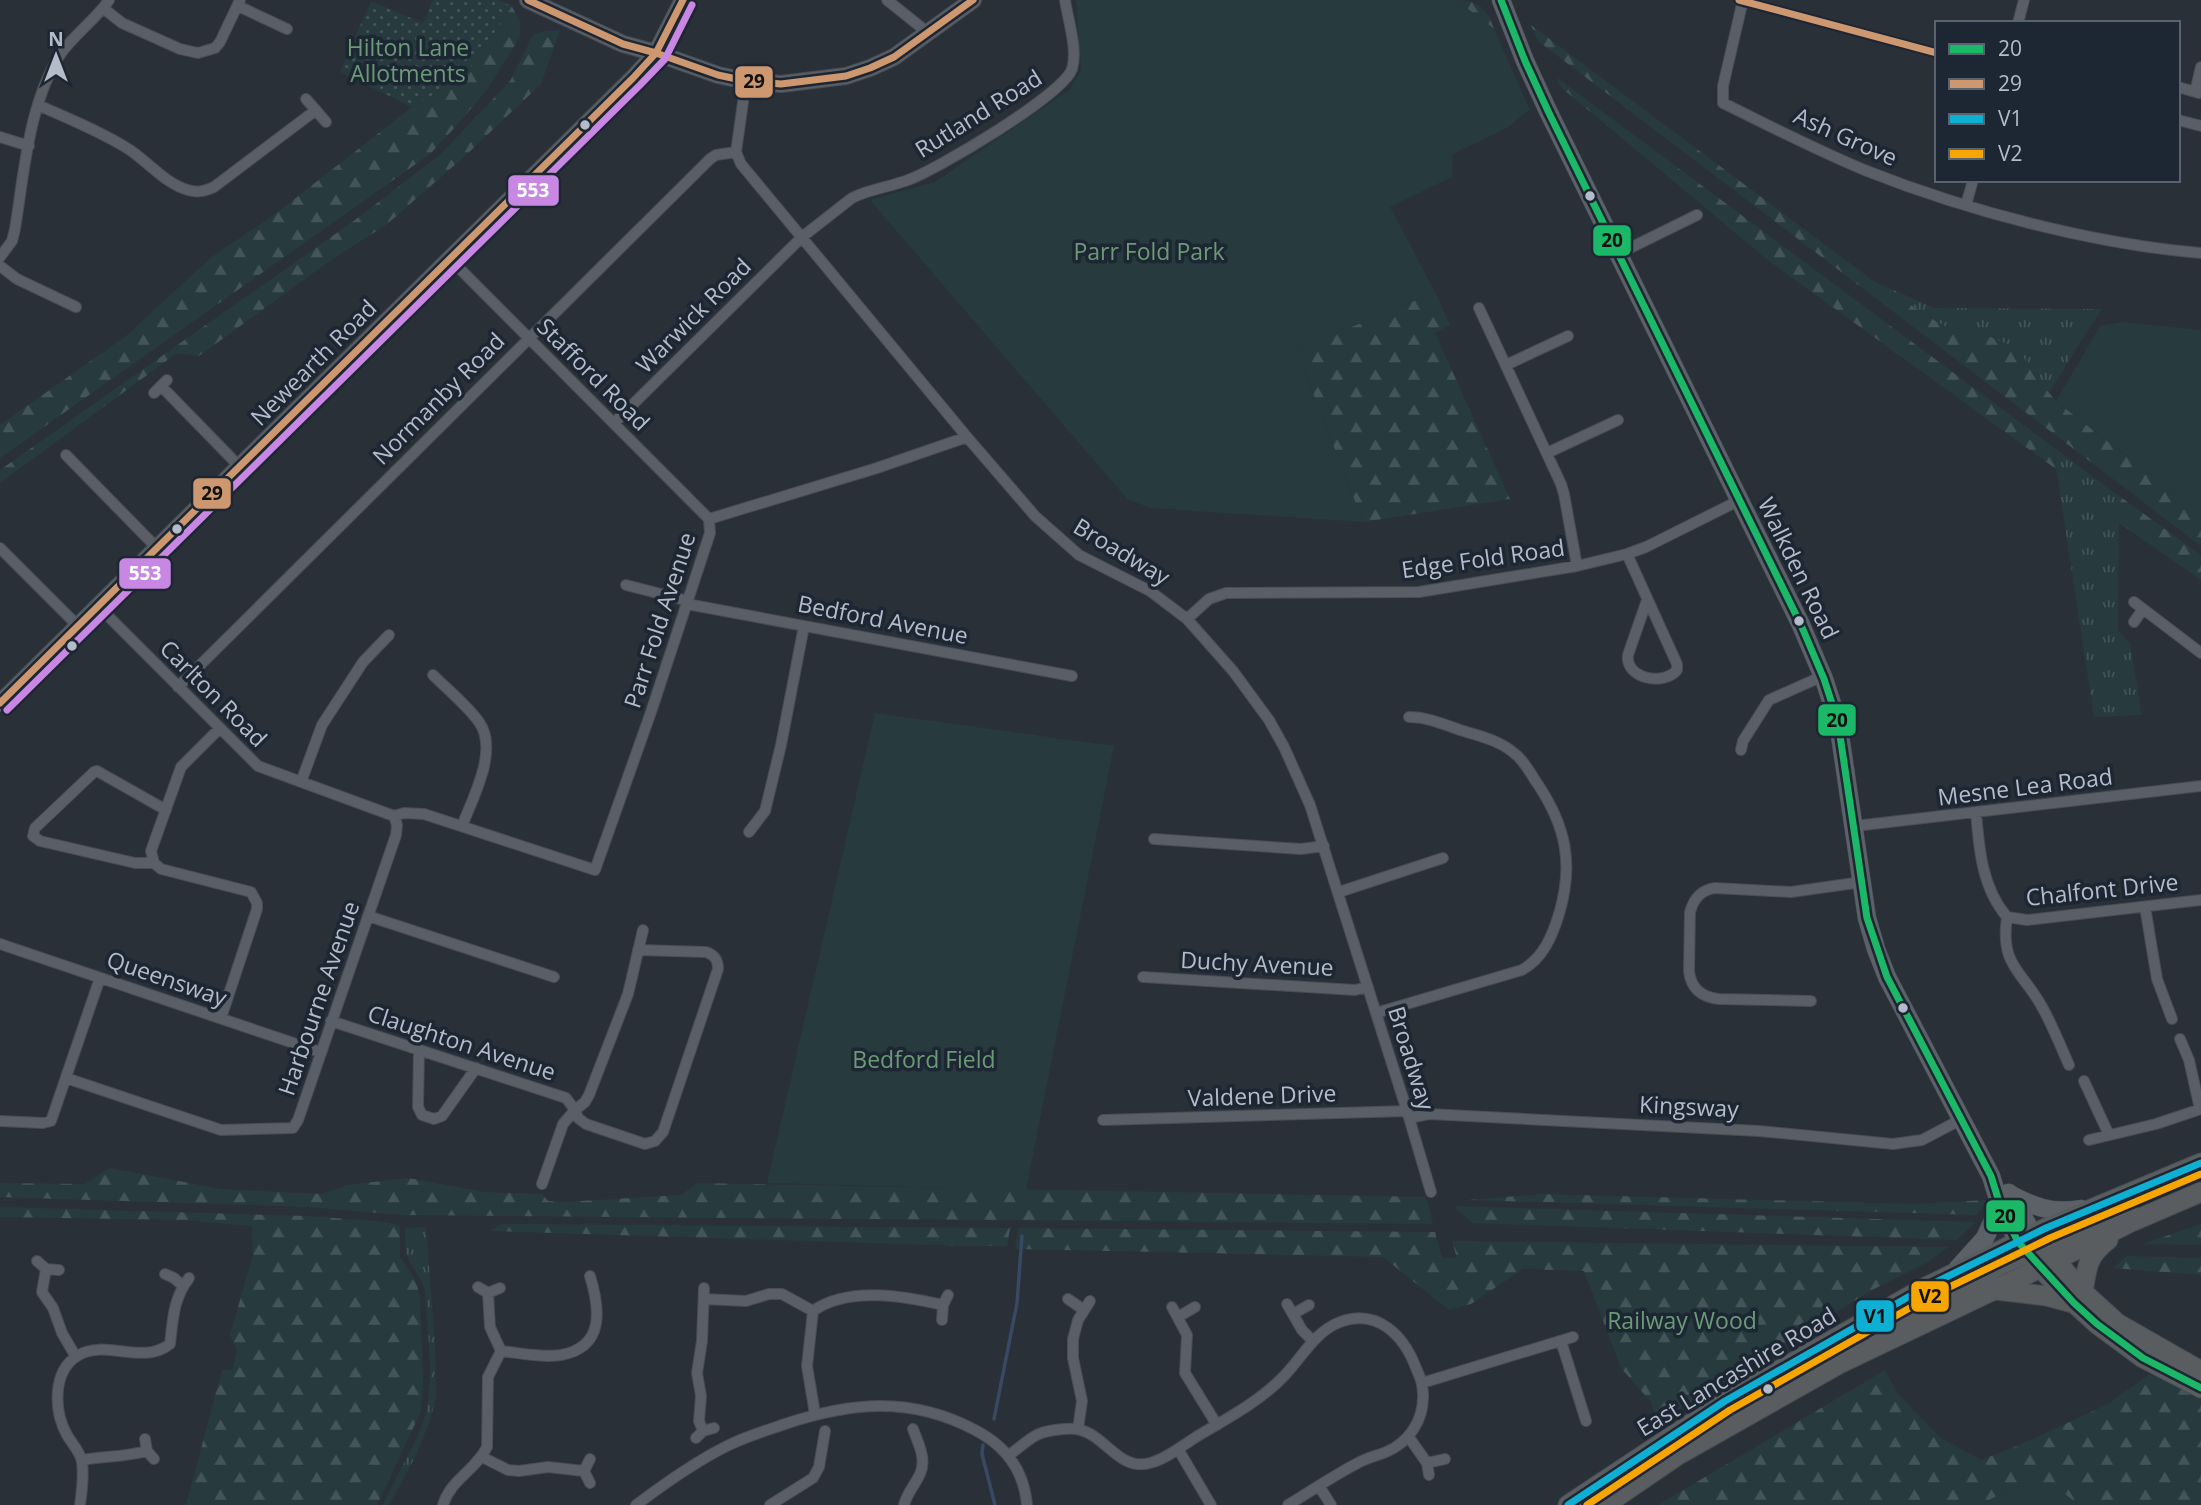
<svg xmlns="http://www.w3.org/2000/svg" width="2201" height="1505" viewBox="0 0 2201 1505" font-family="'Open Sans',sans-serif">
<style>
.grass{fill:url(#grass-tufts)}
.forest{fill:url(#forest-firs)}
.park{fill:#273a3e}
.garden{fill:url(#garden-dots)}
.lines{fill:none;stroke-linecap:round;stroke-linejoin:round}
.stream{stroke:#384963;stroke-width:3.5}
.street-casing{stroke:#484c53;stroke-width:12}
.secondary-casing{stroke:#484c53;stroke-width:18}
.primary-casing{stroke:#484c55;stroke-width:19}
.highway-casing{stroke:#474c53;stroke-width:21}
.street{stroke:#5a5e66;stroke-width:10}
.secondary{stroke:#595d64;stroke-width:16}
.primary{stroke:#5c6168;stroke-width:18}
.highway{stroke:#5a5d60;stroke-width:19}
.bus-1-casing{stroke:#1d2633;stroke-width:12}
.bus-2-casing{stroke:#1d2633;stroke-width:12}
.bus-3-casing{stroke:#1d2633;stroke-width:12}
.bus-4-casing{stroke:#1d2633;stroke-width:12}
.bus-5-casing{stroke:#1d2633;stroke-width:12}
.bus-1{stroke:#1ab867;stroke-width:7}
.bus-2{stroke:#cd976f;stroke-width:7}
.bus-3{stroke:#0dafd3;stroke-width:7}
.bus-4{stroke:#f7a600;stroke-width:7}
.bus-5{stroke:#c787e3;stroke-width:7}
.bus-dot{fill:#b4bcc9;stroke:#1d2633;stroke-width:2.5}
.labels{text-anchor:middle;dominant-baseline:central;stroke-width:7;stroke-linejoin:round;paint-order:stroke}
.park-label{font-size:23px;fill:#6b9a76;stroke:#1d2633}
.street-label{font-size:23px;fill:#b4bcc9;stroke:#1d2633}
.line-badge{stroke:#1d2633;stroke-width:2.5}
.badge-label{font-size:19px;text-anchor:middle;font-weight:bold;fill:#fff}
.pale-badge-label{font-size:19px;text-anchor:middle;font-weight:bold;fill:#111}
</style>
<defs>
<pattern id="grass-tufts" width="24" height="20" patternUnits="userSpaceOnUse" patternTransform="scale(1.75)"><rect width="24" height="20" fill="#273a3e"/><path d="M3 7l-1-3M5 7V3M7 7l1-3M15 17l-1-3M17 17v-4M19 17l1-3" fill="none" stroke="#445559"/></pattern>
<pattern id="forest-firs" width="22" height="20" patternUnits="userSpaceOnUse" patternTransform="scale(1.75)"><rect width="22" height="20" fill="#273a3e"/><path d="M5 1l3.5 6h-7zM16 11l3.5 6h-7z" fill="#445559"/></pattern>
<pattern id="garden-dots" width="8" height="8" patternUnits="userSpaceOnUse" patternTransform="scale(1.75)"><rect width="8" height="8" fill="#273a3e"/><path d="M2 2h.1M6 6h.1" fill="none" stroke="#445559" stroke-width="1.8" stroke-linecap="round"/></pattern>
</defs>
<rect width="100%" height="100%" fill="#2a3038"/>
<!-- grass -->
<path class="grass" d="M1875,282l60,26 167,1 -11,16 -42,68 -16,-19 -15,-25 -44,-19 -28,-3z
M2053,447l62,46 4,30 -1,107 12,13 12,72 -48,2z
M426,1227l9,116 1,54 -6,24 -15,36 -26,48h-6c13,-30 32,-57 42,-89 10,-33 2,-90 0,-126 -4,-14 -16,-24 -19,-38 -1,-8 -1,-17 -1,-24z"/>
<!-- forest -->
<path class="forest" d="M1456,0c22,0 32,9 38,29z
M512,6l8,16v15l-32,51 -29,35 -29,31 -430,304v-33l126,-89 87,-80 61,-41 138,-108 45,-27 16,-15z
M1531,25l344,257 70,45 29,3 45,19 14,25 23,27 145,113v32l-663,-505z
M560,30l-19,54 -76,72 -79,69 -55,35 -132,96 -22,-3 -177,130v-13l351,-247 90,-69 69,-73 23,-46 11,-4z
M1556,77l497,370 3,22 -287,-208 -207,-173z
M1435,292l15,33 -15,8 75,166 -147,23 -67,-172z
M2115,493l86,62v25l-82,-57z
M109,1168l112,21 101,5 25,-9 61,-7 76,14 58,2 6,7 16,1 117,-7 16,-12 729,14 7,27 -1030,-9 -96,-8 -307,-10v-14l85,1z
M1541,1194l373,10 73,-4 -10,15 -508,-15z
M1454,1206l522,16 -20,18 -484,-17z
M0,1207l307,9 69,5 24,4v32l16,24 4,16 3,85 -2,29 -44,94h-191l36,-135h11l4,-21 -7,-14 23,-80 -1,-29 -70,-6 -182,-3z
M502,1224l508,4 -3,18h-43l-473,-15z
M2201,1224v21l-58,-1z
M1018,1228l417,4 7,26h15l-5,-17 496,6 -20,15 -56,28 -215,133 -6,-21 -30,-34 -37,-97 -61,-2 -52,35 -22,6 -66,-53 -368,-8z
M2127,1256l74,2v17l-88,-7z
M1885,1370l12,23 44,45 40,22 48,-19 77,-36 44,-31 51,24v107h-122l-29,-22 -34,4 -37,18h-321z"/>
<!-- park -->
<path class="park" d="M1076,0h380l38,29 36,81 -13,9 -8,8 -56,27 -1,23 -62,30 45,85 -139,58 67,172 -213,-14 -23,-9 -257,-299 65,-18 134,-92 12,-20z
M2122,322l79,8v184l-145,-113 44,-75z
M875,713l239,33 -88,444 -259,-7z
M2050,1483l29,22h-100l37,-18z"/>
<!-- garden -->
<path class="garden" d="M433,0h65l14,6 -39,59 -16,16 -45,26 -72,-35 31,-71 52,22z"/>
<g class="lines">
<!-- stream -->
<path class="stream" d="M994,1419l23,-116 5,-67
M983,1445l-1,9 13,51"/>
<defs>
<path id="street" d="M887,0l40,32
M1739,0l198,53
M1743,0l-20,86v17c47,23 95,48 144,68 101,40 226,73 334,82
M238,6l49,23
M103,8l19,15 58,26 18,4 17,-5 5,-6 20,-42
M2018,23l6,-23
M746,81l-10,71 5,12 226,273 68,79 44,39 71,36 37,28 46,52 36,49 15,27 26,58 97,306 24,81
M2178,87l21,6
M2195,92l6,-25
M306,99l20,23
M38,105c31,14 64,27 92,45 19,13 36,34 58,40 10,3 17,1 26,-3l102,-77
M2178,120l23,6
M0,137l29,9
M1966,205l7,-25
M1618,254l79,-39
M0,257l12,-16 3,-12c9,-56 14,-129 47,-177 14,-19 34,-33 47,-52
M450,259l259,260
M0,266l17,13 59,28
M1479,308l82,176 3,10 13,72
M1506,365l62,-29
M161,386l78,80
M154,393l13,-13
M614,423l188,-186 50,-39c17,-9 38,-11 56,-18 30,-11 155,-85 164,-111 6,-20 -4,-48 -7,-69
M1547,453l71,-33
M66,455l91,93
M0,548l78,78
M1627,554l50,110v6c-13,16 -52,9 -49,-15l19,-55
M626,585l62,16
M2134,602l67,51
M687,604l385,72
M98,606l160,160 136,50 10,-3 20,1 171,56 56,-158 59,-179 -1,-14 168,-51 90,-31
M1187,619l22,-20 17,-6 193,-1 158,-26 50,-12 19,-7 92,-46
M2134,622l9,-13
M433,675c15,15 34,30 46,47 20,28 -6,75 -17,104
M178,687l532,-528 6,-4 20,-3
M1741,750l2,-9 26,-41 54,-24
M301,782l21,-57 41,-63 26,-27
M166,810l-69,-39 -3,1 -59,56 -2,8 7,5 95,22h19l7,6 90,23 6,11v6l-36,109
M1976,812c3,37 6,76 31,105 -7,48 14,53 34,88 11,19 19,40 28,60
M1855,826l346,-40
M749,832l16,-21 16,-66 23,-119
M1154,839l147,10 23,-3
M154,863l-3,-12 30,-84 38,-38
M1339,892l104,-34
M2145,907l12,72 15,40
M368,916l186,61
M2007,917l20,3 174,-20
M0,944l320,108
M638,950l68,2c9,3 12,8 12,17l-55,163 -8,9 -10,3 -59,-20 -8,-6 -3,-8 10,-8 4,-7 39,-101 15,-64
M1143,977l212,13 13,-3
M1811,1001l-92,-2c-17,-2 -28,-10 -30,-28l1,-59c4,-14 11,-22 25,-24l76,4 71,-10
M1376,1013l146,-43c21,-12 30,-33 37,-56 15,-50 7,-88 -22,-131 -7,-10 -13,-23 -23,-30 -15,-13 -35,-17 -54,-23 -17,-6 -33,-13 -51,-13
M331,1021l235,77 9,12 -12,14 -21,60
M2180,1039l9,21 11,49
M419,1049l-1,58 4,8 12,4 8,-3 34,-48
M66,1078l155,52 72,-2 5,-8 98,-285 1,-10 -3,-9
M2084,1081l25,54
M1409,1118l20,-4 330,17 134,13 29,-4 38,-20
M1103,1120l304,-9
M0,1121l43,2 8,-2 49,-143
M2089,1140l67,-16 45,-15
M37,1261l9,8 13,1
M46,1269l-4,23 11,16 9,25 14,24
M165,1274l9,4 9,8
M478,1287l10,6 12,-5
M488,1293l2,34 11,24
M704,1299l42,2 23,-7h13l31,17
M1068,1299l16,11
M1287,1304l15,26 11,11
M1172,1307l15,28 -2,38 32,52
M1293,1314l16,-9
M1178,1317l17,-10
M942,1320l1,-15 5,-10
M1561,1341l25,80
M1422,1383l151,-46
M815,1414l-8,-48 6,-55c35,-25 91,-15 130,-6
M1078,1429l4,-28 -9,-43v-19l5,-19 12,-19
M703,1431l-4,-10 2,-25 -4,-23 5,-32 2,-53
M1408,1436l19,27 2,12
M696,1438l7,-7 11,-3
M145,1439l2,12 7,8
M1178,1449l33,56
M1009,1455c9,-6 17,-14 26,-19 6,-4 13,-5 20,-6 7,-1 14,-2 21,-1 29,4 42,43 74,34 16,-4 32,-17 46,-26 30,-18 63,-35 87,-60 19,-19 31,-45 57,-55 38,-14 64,14 76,46 4,9 7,16 7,26 1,25 -13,48 -37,58 -10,4 -20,6 -30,12 -23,12 -45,27 -68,41
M482,1457l26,13 11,1 29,-4 36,4
M82,1460c22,-4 44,-3 65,-9
M1427,1463l18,-4
M590,1483l-6,-12 6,-12
M1319,1486l12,19
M80,1505c2,-14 4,-29 2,-43 -2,-11 -10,-18 -15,-27 -13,-23 -15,-63 10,-79 28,-18 65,10 93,-12 3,-25 3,-45 19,-66
M443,1505c7,-25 33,-35 44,-58l1,-70 13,-26c19,2 41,7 60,4 44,-8 39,-46 29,-79
M636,1505c28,-21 57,-42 89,-58 19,-10 40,-16 60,-23 66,-22 126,-28 190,6 31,16 49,40 52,75
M770,1505l43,-27 6,-11 6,-36
M904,1505c3,-12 11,-20 16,-31 7,-15 -2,-31 -7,-45"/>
<path id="secondary" d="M528,0l95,44 33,9 62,22 28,6 35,3 65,-8 24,-8 24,-11 79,-57
M0,703l633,-625 23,-25 27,-53"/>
<path id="primary" d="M1501,0l24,61 23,50 253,514 23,54 14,43 29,196 9,31 11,28 104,199 9,29 18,37
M2008,1193c25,14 45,21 73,16
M2009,1193l24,41
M1958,1268l27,-30 15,-33"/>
<path id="highway" d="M2033,1246h10l85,-37
M2047,1251l36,41 34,31 84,48
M2033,1260l41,43 23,21 46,34 58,30
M1996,1290l51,6 26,7
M2083,1292c4,-25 4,-36 25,-52
M1875,1331l124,-65 28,-13 10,-2 10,2 9,7
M1568,1505l157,-104 199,-113 122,-60 155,-65
M1605,1505l73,-50 161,-91 201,-96 91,-46 70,-30"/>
</defs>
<!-- street casing -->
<use href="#street" class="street-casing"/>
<!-- secondary casing -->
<use href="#secondary" class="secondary-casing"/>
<!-- primary casing -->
<use href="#primary" class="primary-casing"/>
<!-- highway casing -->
<use href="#highway" class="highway-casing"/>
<!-- street -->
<use href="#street" class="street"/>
<!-- secondary -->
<use href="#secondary" class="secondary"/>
<!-- primary -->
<use href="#primary" class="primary"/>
<!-- highway -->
<use href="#highway" class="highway"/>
<defs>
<path id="bus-1" d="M1501,0l24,61 23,50 253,514 23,54 14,43 29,196 20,59 104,199 9,29 18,37 56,61 23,21 46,34 58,30"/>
<path id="bus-2" d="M528,0l95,44 33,9 62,22 28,6 35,3 65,-8 24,-8 24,-11 79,-57
M1739,0l198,53
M0,703l633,-625 23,-25 27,-53"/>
<path id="bus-3" d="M1568,1505l157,-104 199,-113 122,-60 155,-65"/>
<path id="bus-4" d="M1587,1505l143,-95 199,-113 121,-59 151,-64"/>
<path id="bus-5" d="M7,710l633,-625 25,-26 27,-54"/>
</defs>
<!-- bus-1 casing -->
<use href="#bus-1" class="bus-1-casing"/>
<!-- bus-2 casing -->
<use href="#bus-2" class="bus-2-casing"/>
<!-- bus-3 casing -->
<use href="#bus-3" class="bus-3-casing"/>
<!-- bus-4 casing -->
<use href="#bus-4" class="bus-4-casing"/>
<!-- bus-5 casing -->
<use href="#bus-5" class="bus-5-casing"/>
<!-- bus-1 -->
<use href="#bus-1" class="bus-1"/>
<!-- bus-2 -->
<use href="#bus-2" class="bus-2"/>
<!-- bus-3 -->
<use href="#bus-3" class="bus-3"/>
<!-- bus-4 -->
<use href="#bus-4" class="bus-4"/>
<!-- bus-5 -->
<use href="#bus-5" class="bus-5"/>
</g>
<!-- markers -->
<g class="bus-dot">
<circle cx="585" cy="125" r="6"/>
<circle cx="1590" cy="196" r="6"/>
<circle cx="177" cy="529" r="6"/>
<circle cx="1799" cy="621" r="6"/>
<circle cx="72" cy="646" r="6"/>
<circle cx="1903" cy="1008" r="6"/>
<circle cx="1768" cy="1389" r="6"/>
</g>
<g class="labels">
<!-- park labels -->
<g class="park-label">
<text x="408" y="47">Hilton Lane<tspan x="408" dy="26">Allotments</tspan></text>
<text x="1149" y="251">Parr Fold Park</text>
<text x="924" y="1059">Bedford Field</text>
<text x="1682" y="1320">Railway Wood</text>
</g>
<!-- street labels -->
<g class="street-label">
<text transform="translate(978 113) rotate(-32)">Rutland Road</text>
<text transform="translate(1846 136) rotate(24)">Ash Grove</text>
<text transform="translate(693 315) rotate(-45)">Warwick Road</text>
<text transform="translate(313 362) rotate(-45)">Newearth Road</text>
<text transform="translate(594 374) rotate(45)">Stafford Road</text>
<text transform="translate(438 398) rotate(-45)">Normanby Road</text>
<text transform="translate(1122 551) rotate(31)">Broadway</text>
<text transform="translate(1483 558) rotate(-8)">Edge Fold Road</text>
<text transform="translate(1799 568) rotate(64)">Walkden Road</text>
<text transform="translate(883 619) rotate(11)">Bedford Avenue</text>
<text transform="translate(659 620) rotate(-72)">Parr Fold Avenue</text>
<text transform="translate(214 693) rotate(45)">Carlton Road</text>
<text transform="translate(2025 786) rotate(-7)">Mesne Lea Road</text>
<text transform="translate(2102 889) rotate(-6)">Chalfont Drive</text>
<text transform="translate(1257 963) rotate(3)">Duchy Avenue</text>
<text transform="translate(167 978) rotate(19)">Queensway</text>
<text transform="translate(318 998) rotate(-71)">Harbourne Avenue</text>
<text transform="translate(462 1042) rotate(18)">Claughton Avenue</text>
<text transform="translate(1412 1058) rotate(73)">Broadway</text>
<text transform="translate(1262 1095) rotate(-2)">Valdene Drive</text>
<text transform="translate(1689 1106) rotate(3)">Kingsway</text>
<text transform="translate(1736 1371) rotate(-31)">East Lancashire Road</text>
</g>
</g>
<g class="line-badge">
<rect x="734" y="65" width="40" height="34" rx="7" fill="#cd976f"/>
<rect x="507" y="174" width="53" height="33" rx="7" fill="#c787e3"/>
<rect x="1592" y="224" width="40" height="33" rx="7" fill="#1ab867"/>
<rect x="192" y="477" width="40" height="33" rx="7" fill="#cd976f"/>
<rect x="118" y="557" width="54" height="33" rx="7" fill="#c787e3"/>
<rect x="1817" y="703" width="40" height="34" rx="7" fill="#1ab867"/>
<rect x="1985" y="1199" width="41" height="34" rx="7" fill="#1ab867"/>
<rect x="1910" y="1280" width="40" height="33" rx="7" fill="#f7a600"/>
<rect x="1855" y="1299" width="40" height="34" rx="7" fill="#0dafd3"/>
</g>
<g class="badge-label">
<text x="533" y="197">553</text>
<text x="145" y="580">553</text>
</g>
<g class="pale-badge-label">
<text x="754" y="88">29</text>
<text x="1612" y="247">20</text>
<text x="212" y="500">29</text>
<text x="1837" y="727">20</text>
<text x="2005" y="1223">20</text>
<text x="1930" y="1303">V2</text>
<text x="1875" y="1323">V1</text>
</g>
<!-- legend -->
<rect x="1935" y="21" width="245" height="161" fill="#1d2633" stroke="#59626f" stroke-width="2"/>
<rect x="1949" y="44" width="35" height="10" fill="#1ab867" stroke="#59626f" stroke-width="2"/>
<text x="1998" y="56" font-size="21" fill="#b4bcc9">20</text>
<rect x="1949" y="79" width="35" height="10" fill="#cd976f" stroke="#59626f" stroke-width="2"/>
<text x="1998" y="91" font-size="21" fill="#b4bcc9">29</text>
<rect x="1949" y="114" width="35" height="10" fill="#0dafd3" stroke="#59626f" stroke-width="2"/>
<text x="1998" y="126" font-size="21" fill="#b4bcc9">V1</text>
<rect x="1949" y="149" width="35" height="10" fill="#f7a600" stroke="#59626f" stroke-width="2"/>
<text x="1998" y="161" font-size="21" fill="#b4bcc9">V2</text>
<!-- north arrow -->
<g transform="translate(56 56)" stroke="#1d2633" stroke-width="5" paint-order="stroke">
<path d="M0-5L12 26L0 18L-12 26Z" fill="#b4bcc9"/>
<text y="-10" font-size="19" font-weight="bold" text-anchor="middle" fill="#b4bcc9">N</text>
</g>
</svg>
